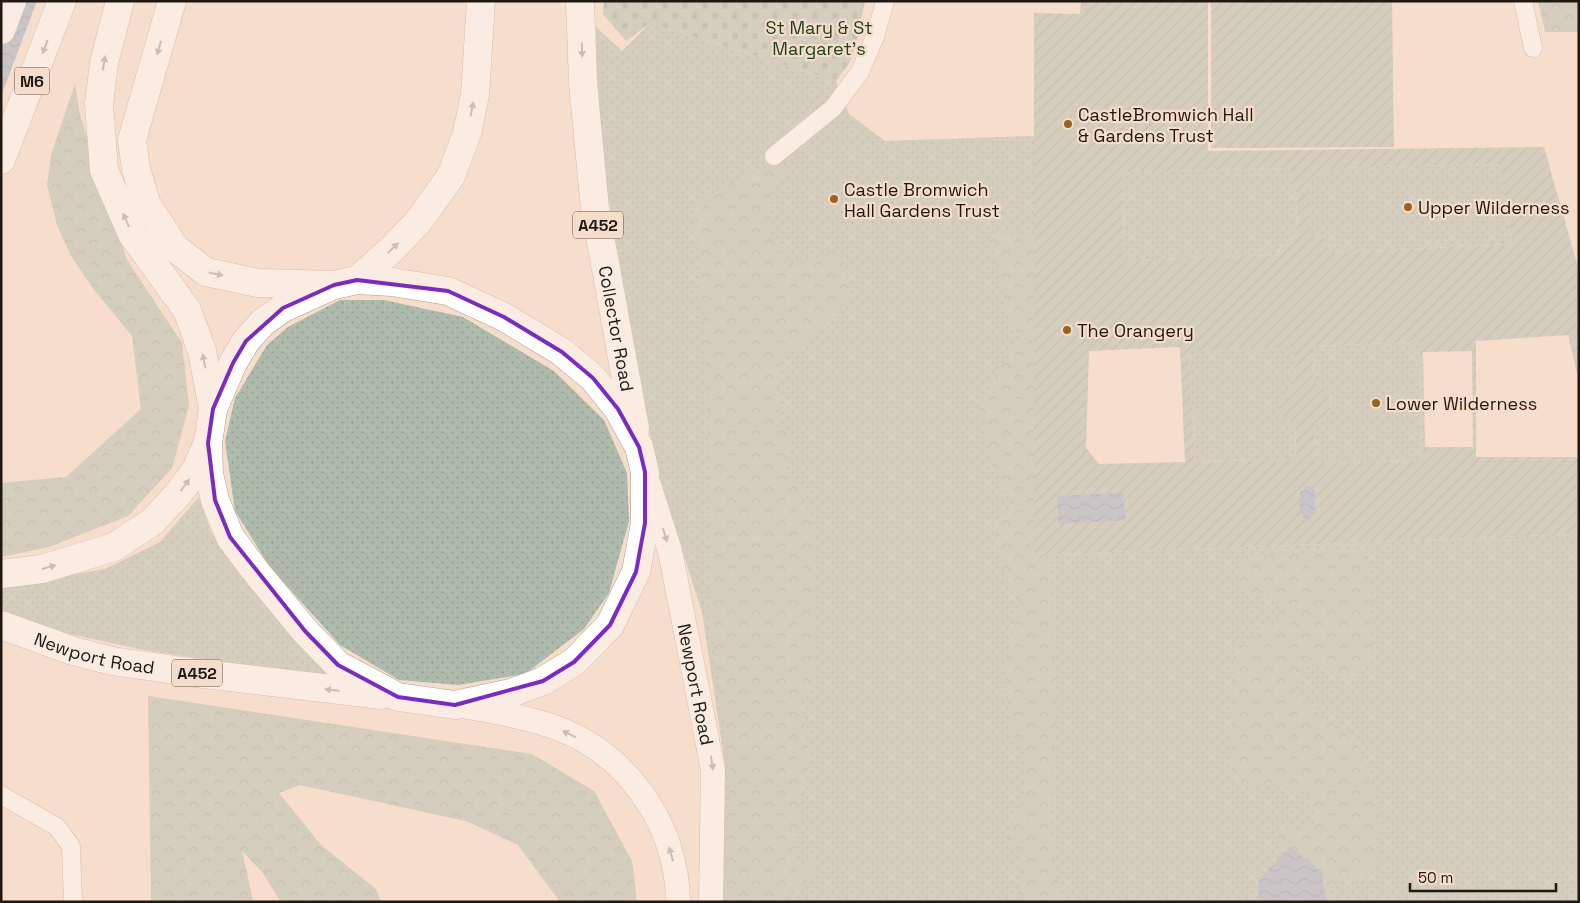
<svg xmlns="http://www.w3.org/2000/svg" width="1580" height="903" viewBox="0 0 1580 903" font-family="'Space Grotesk',sans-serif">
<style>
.grass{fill:url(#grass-dots)}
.forest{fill:url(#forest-crowns)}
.cemetery{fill:url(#cemetery-stones)}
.garden{fill:url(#garden-furrows);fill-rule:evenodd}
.water{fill:url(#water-waves)}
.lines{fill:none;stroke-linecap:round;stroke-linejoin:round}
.minor-casing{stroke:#b19c8b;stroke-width:19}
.secondary-casing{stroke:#b19c8b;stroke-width:25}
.trunk-casing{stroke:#b19c8b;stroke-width:29}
.motorway-casing{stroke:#b19c8b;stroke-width:29}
.minor{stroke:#fff;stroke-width:18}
.secondary{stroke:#fff;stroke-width:24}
.trunk{stroke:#fff;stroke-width:28}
.motorway{stroke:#fff;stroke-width:28}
.oneway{fill:#9b9794}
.marked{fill:none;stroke:#7b2cbf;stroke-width:4;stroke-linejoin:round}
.poi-dot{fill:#98631a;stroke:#f5ddcc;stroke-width:2}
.labels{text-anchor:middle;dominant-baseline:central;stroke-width:4.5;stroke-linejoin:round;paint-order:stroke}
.shield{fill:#f5ddcc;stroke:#60534a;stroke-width:1}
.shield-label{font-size:16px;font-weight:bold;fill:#201812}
.park-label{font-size:18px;fill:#22411d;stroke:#f5ddcc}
.poi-label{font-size:18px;fill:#201812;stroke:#f5ddcc;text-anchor:start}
.street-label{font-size:18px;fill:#201812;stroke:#f5ddcc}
</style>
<defs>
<pattern id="grass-dots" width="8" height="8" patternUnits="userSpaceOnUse" patternTransform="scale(1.25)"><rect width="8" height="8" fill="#aebaab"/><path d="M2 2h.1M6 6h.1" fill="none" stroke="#959f92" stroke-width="1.8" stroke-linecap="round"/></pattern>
<pattern id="forest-crowns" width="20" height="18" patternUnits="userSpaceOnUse" patternTransform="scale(1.25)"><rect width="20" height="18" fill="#aebaab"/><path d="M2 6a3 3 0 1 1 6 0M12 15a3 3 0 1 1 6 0" fill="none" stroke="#959f92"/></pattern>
<pattern id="cemetery-stones" width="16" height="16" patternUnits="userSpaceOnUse" patternTransform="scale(1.25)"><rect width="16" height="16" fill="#aebaab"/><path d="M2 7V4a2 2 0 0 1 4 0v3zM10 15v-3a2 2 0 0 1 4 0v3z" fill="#959f92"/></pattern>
<pattern id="garden-furrows" width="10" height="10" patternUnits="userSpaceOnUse" patternTransform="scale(1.25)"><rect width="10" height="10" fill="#aebaab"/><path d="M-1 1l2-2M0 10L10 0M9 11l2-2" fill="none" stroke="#959f92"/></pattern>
<pattern id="water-waves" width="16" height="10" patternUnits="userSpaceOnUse" patternTransform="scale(1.25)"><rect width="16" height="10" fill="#93a9c0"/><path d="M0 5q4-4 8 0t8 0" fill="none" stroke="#78899b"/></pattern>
</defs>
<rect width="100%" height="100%" fill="#f5ddcc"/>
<!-- grass -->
<path class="grass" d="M650,23l186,58 13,33 36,27 149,-5 1,419 544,-21v368h-859l5,-137 -23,-153 -43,-134 -12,-59 -48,-274 -3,-118 26,24z
M1499,164l13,80 -181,9 -3,-8 -18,-11v-54l24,-12z
M1288,168l8,18 1,50c-10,3 -17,9 -20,19l-153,5 -1,-88z
M340,300h44l79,17 91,54 50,49 23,53 2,48 -20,72 -25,36 -59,45 -67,11 -59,-5 -59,-35 -70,-78 -35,-56 -10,-70 10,-43 32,-53 21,-18z
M1418,342l2,3 2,116 -106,2 -1,-39 13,-8 4,-15 -6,-11 -12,-7 -1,-34 2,-3z
M1293,346l2,37 -7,38 7,3 1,35 -101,3 -6,-112z
M199,497l12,35 55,70 70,76 -187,-27 -84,-18 -64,-22v-25l104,-17 55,-27z"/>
<!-- forest -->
<path class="forest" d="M1538,1h41v31h-34z
M75,84l5,31 47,145 55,83 7,63 -17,62 -44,48 -79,31 -48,10v-74l65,-6 75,-68 -9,-73 -37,-45 -24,-35 -14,-31 -10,-40 4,-30z
M805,142l-34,49 -1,43 22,31 24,-6 17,-9 9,4 7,47 -69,62v58l9,12 -4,47 16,4 13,56 1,145 -15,12 10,60 -18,104 23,1 -2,14 -31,26h-57l5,-140 -20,-138 -2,-226 -13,-196 71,-36z
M989,233l62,1 -4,285 10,182 -7,124 11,77h-44l4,-44 -15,-23 16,-31 4,-46 -15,-28 -6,-56 16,-78 -19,-25 -7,-43 20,-27 -22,-32 -14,-66 41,-65 -12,-24z
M1365,549l3,19 4,94 -23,16 -26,-13h-18l-11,29 63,49 23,70 -3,46 -18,21 -21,1 -9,9 6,12h-38l-20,-70 39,-7 -7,-36 -59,-4 -19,-8 3,-128 46,-30 -1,-18 -39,-13 2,-32z
M148,696l384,58 62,37 38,70 5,41h-77l-42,-57 -52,-24 -166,-36 -21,8 42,52 55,44 5,13h-100l-19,-30 -20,-21 11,49 -102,2z"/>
<!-- cemetery -->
<path class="cemetery" d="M604,1h261l-8,39 -6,20 -15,21 -186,-58 -24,18 -23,-27z"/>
<!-- garden -->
<path class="garden" d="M1081,1l127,1v149l336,-4 35,124v111l-11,-47 -92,6v116h103v77l-545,21v-542l46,1zM1499,164l13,80 -180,9 -9,-15 -13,-5v-53l24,-12zM1288,168l8,18 1,50 -13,6 -7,13 -153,5 -1,-88zM1418,342l2,3 2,116 -106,2 -1,-39 13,-8 4,-15 -6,-11 -12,-8 -1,-33 2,-3zM1180,347l5,115 -86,2 -13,-16 3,-97zM1293,347l2,35c-18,13 -23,33 0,42l1,35 -101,3 -6,-111zM1472,351l1,96h-48l-2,-95zM1305,485h2l5,3 3,26 -13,3 -2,-26h3z
M1299,1h93l2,146 -183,1v-145z"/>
<!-- water -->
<path class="water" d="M1,1h36l-36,95z
M1305,485l5,1 5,5v23h-2l-3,5 -2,2 -4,-1 -2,-6h-3l1,-23h3z
M1123,493l3,27 -68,4 -1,-28z
M1290,847l31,24 6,31h-68v-23z"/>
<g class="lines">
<defs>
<path id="minor" d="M1523,1l10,47
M774,156l59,-48 27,-36 16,-38 9,-33
M1,795l56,32 14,19 2,56"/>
<g id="secondary">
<path id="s1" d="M649,485l21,66 43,219 -2,132"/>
<path d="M461,706c33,5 65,11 96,22 72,27 120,98 121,174"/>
</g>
<g id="trunk">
<path id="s2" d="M580,1l3,82 12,126 40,219"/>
<path d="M357,280l35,2 56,9 56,26 58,35 31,26 25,31 21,38 6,25v51l-9,49 -26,53 -36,37 -31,19 -32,12 -56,12 -57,-8 -60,-32 -33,-34 -48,-58 -27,-36 -15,-37 -6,-26 -1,-31 5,-34 20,-46 13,-22 17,-19 20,-14 51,-23z"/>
<path d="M357,280l35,-31 26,-27 33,-46 16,-43 8,-38 6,-94"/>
<path d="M1,574l41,-5 72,-22 38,-25 26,-28 18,-24 11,-26"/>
<path id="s3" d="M1,625l72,26 39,10 84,12 186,22"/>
</g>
<path id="motorway" d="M120,1l-16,62 -5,41 5,66 28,64 55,76 15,41 11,58
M172,1l-40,139 4,29 11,36 28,43 31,24 52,11 76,2
M1,30l11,-29
M1,160l61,-159"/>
</defs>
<!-- minor casing -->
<use href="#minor" class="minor-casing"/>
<!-- secondary casing -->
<use href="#secondary" class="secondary-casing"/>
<!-- trunk casing -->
<use href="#trunk" class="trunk-casing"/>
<!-- motorway casing -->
<use href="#motorway" class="motorway-casing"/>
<!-- minor -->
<use href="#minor" class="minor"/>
<!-- secondary -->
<use href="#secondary" class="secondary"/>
<!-- trunk -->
<use href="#trunk" class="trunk"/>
<!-- motorway -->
<use href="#motorway" class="motorway"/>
</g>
<!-- one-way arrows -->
<defs><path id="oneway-solid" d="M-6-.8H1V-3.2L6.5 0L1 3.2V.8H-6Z" transform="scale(1.25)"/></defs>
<g class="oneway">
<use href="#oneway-solid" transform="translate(45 47) rotate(111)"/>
<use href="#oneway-solid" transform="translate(159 48) rotate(106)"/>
<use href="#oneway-solid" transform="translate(582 50) rotate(88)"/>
<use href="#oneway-solid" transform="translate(104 63) rotate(-80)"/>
<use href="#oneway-solid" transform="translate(472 109) rotate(-79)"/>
<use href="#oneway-solid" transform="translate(126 220) rotate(-114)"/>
<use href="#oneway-solid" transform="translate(393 248) rotate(-44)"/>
<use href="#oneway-solid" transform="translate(216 274) rotate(12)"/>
<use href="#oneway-solid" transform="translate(204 361) rotate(-101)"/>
<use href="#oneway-solid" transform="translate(185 485) rotate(-54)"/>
<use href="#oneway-solid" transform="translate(665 535) rotate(72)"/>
<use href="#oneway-solid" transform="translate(49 567) rotate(-15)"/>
<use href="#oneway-solid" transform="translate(332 690) rotate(-173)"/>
<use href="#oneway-solid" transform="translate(569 734) rotate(-154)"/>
<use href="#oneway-solid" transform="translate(712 763) rotate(81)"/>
<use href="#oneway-solid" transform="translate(671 854) rotate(-106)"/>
</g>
<!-- marked area -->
<path d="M0 0H1580V903H0ZM357,280l91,11 56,26 58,35 31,26 25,31 21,38 6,25v51l-9,49 -26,53 -36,37 -31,19 -88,24 -57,-8 -60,-32 -33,-34 -75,-94 -15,-37 -7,-57 5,-34 20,-46 13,-22 37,-33 51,-23z" fill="#f5ddcc" fill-opacity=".55" fill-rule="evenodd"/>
<path class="marked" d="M357,280l91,11 56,26 58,35 31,26 25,31 21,38 6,25v51l-9,49 -26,53 -36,37 -31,19 -88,24 -57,-8 -60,-32 -33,-34 -75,-94 -15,-37 -7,-57 5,-34 20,-46 13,-22 37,-33 51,-23z"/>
<!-- markers -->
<g class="poi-dot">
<circle cx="1068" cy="124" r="5"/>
<circle cx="834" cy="199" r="5"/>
<circle cx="1408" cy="207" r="5"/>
<circle cx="1067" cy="330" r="5"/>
<circle cx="1376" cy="403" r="5"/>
</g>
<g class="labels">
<!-- shield labels -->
<g class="shield">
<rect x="14.5" y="67.5" width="35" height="27" rx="4"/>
<rect x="573" y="211.5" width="50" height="27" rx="4"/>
<rect x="172" y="659.5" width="50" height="27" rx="4"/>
</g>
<g class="shield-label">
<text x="32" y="81">M6</text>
<text x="598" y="225">A452</text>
<text x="197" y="673">A452</text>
</g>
<!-- park labels -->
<g class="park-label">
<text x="819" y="27">St Mary &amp; St<tspan x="819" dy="21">Margaret's</tspan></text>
</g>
<!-- poi labels -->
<g class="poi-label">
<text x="1078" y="114">CastleBromwich Hall<tspan x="1078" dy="21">&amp; Gardens Trust</tspan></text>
<text x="844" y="189">Castle Bromwich<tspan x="844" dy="21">Hall Gardens Trust</tspan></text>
<text x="1418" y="207">Upper Wilderness</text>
<text x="1077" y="330">The Orangery</text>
<text x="1386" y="403">Lower Wilderness</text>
</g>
<!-- street labels -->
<g class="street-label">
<text stroke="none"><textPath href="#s2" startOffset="330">Collector Road</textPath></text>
<text stroke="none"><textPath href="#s3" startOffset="98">Newport Road</textPath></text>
<text stroke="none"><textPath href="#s1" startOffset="205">Newport Road</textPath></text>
</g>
</g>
<!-- border -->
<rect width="1580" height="903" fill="none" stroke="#201812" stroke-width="5"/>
<!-- scale -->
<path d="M1410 883v8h146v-8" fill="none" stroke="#201812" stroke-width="2.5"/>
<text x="1418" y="883" font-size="15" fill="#201812" stroke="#f5ddcc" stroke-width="4" paint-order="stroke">50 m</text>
</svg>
